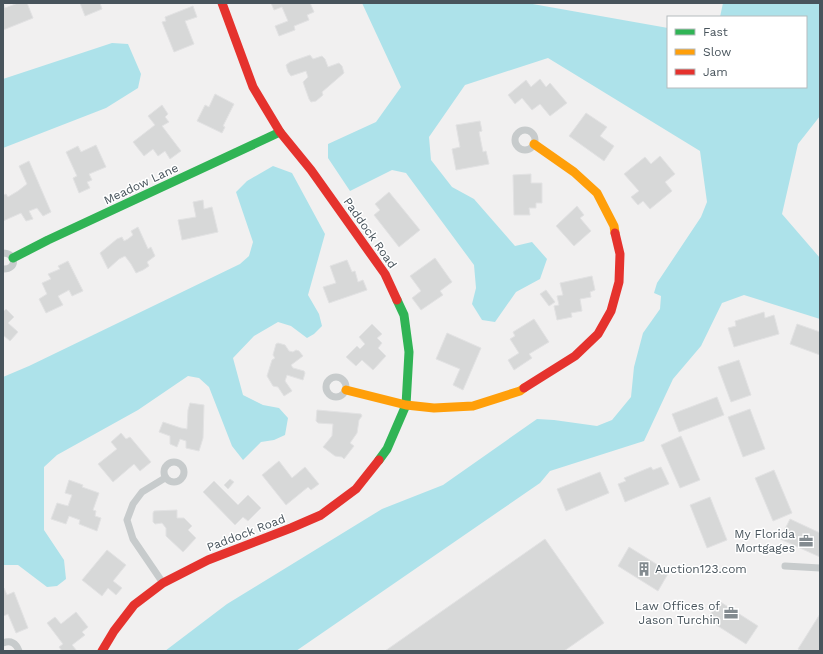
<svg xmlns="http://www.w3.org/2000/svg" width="823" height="654" viewBox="0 0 823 654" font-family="'Work Sans',sans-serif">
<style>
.water{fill:#ade2ea}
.building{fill:#d7d8d8;stroke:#e2e2e3}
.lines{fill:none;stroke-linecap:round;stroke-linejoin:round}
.street{stroke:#c7cbcc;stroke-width:7}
.fast{stroke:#30b455;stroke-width:9}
.slow{stroke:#ff9f0a;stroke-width:9}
.jam{stroke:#e5322d;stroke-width:9}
.labels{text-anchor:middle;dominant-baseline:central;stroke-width:3;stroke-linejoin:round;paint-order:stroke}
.street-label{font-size:12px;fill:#48545c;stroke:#fff}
.poi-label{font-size:12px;fill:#48545c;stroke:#fff;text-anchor:end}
</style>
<rect width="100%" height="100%" fill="#f1f0f0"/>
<!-- water -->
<path class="water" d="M362,3h165l141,25v59h138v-70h-86l3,-14h97v113l-22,28 -16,70 38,44v61l-76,-24 -22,8 -21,43 -28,33 -29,62 -94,30 -10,12 -244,168h-131l62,-47 155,-95 61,-24 94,-66 17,1 43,6 15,-6 19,-23 3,-30 9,-34 17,-24 1,-13 -7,-3 3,-10 44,-66 6,-15 -7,-51 -152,-93 -83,27 -36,52 2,23 21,27 22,12 41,47 17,-4 15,17 -7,20 -24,13 -21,30 -13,-2 -10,-16 4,-16 -2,-23 -68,-92 -14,-3 -42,21 -22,-33v-14l48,-22 25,-35z
M112,43l16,1 13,30 -3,14 -32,20 -103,40v-69z
M273,166l19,7 33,61 -17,61 11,19 3,12 -8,8 -7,4 -16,-12 -13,-4 -24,14 -21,22 10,37 20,10 16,3 9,10 -3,17 -11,5 -13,2 -18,18 -11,-14 -23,-59 -10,-9 -11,-2 -50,34 -81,45 -13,12v63l20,30 2,19 -9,7 -10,1 -29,-22h-15v-188l26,-11 211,-102 9,-8 4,-14 -17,-50 11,-11z"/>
<!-- building -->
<path class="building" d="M3,3l2,5 13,-5h9l6,15 -30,12z
M80,3h20l2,6 -17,7z
M271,3h39l4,9 -7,3 2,5 -15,6 1,4 -16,6 -4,-10 13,-5 -6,-14 -8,3z
M193,6l4,11 -12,4 9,23 -20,8 -12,-30 4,-1 -1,-4z
M310,55l3,4 9,-3 3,3 3,8 11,-4 3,3 2,7 -22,19 1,3 -7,6 -5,1 -2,-3 -6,-17 5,-5 -2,-6 -15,5 -3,-4 -2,-7 4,-3z
M540,79l6,8 4,-4 17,20 -17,13 -10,-12 -8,6 -10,-12 -7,6 -7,-9 18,-15 5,7z
M215,94l19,10 -11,22 2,1 -3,6 -25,-12 8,-16 4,2z
M162,105l6,9 -3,3 4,5 -7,4 19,25 -11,8 -5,-8 -7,5 -5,-7 -9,7 -11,-14 22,-17 -7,-9z
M586,113l21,14 -7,9 14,10 -10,15 -35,-25z
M480,121l2,10 -3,1 4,20 3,-1 3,13 -33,6 -4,-21 8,-2 -4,-22z
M96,145l10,22 -17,7 3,6 -5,2 3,6 -11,5 -6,-15 4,-2 -11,-24 12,-6 3,6z
M660,156l15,18 -10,8 7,9 -22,18 -7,-8 -5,4 -7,-8 8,-6 -15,-17 21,-17 6,7z
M29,161l22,51 -8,4 -6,-8 -8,3 4,8 -7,2 -5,-8 -18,8v-26l3,-1 2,3 10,-6 9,-7 -8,-18z
M531,174v9h11v20h-6v5h-7l1,7h-16l-1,-40z
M389,192l31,38 -21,17 -25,-32 6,-5 -5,-6z
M203,200l1,9 8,-2 6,25 -36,8 -4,-20 18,-3 -3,-15z
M577,206l7,9 -4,3 11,13 -17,15 -18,-20z
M138,227l10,22 3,-2 4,9 -8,6 2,4 -6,4 -7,3 -5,-9 -6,-8 -6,3 -11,10 -8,-16 17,-14 5,-2 2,4 4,-2 5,-4 -2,-4z
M435,258l17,24 -12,9 3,4 -22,15 -9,-12 9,-7 -11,-15z
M347,260l5,12 3,-1 3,11 5,-2 4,10 -38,13 -6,-16 13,-4 -6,-17z
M68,261l15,30 -11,5 -3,-6 -11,6 5,9 -17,8 -7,-14 8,-5 -5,-11 9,-4 -3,-5 12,-5 -2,-3z
M592,276l3,14 -5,2 1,5 -11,2 2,12 -11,2 1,4 -15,3 -3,-14 5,-1 -2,-9 6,-1 -3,-12z
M546,290l9,12 -6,4 -9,-12z
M6,309l8,8 -6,6 10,9 -8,9 -7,-6v-23z
M764,312l1,6 9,-3 5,19 -45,13 -6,-19 8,-2 -1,-5z
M534,319l15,23 -20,12 3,4 -18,12 -6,-10 11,-7 -9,-14 5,-3 -2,-4z
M372,324l10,10 -5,4 5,5 -4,5 8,8 -13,14 -11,-10 -6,6 -10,-9 11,-11 3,3 5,-5 -6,-7z
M797,324l23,8v23l-30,-11z
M447,333l34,15 -18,42 -10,-5 7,-16 -24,-10z
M278,343l7,2 4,6 4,1 3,-2 3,1 4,5 -12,9 2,3 11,3 1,2 -2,7 -16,-5 -2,6 7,10 -8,5 -6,-9 -5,-1 -6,-10 5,-16 3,-2 -2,-3 3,-11z
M739,360l12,35 -20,7 -13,-35z
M717,397l7,18 -45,17 -7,-18z
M190,403l14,2 -1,33 -4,13 -13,-3v-7l-6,-2 -3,8 -7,-3v-8l-11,-4 4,-10 18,6 6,1 1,-19z
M750,409l15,40 -22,8 -15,-40z
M317,410l44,4 1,2 -3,4 -2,13 -7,10 4,3 -10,13 -2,-2 -7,-1 -12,-9 9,-11 1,-12 -15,-1 -2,-2z
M121,433l5,6 4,-2 21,25 -11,9 -6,-7 -21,18 -15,-18 19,-15 -6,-7z
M681,436l19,44 -20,8 -19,-43z
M279,461l13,17 13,-11 14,17 -8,6 -3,-3 -22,18 -24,-30z
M651,467l2,3 8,-3 8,17 -44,18 -7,-18 8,-3 -2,-3z
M774,470l18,43 -19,8 -18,-43z
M600,472l9,21 -43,18 -9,-22z
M230,479l4,3 -6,7 -4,-4z
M69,480l14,5 -1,2 17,6 -6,17 3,1 -1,5 6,2 -4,13 -18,-7 1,-4 -11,-4 -3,8 -15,-5 6,-16 11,3 4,-11 -7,-2z
M214,481l24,24 10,-10 13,13 -13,13 -5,-4 -8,8 -32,-33z
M710,497l17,43 -20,8 -17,-43z
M177,510v8h7l8,8 -4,4 8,8 -13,14 -17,-16v-8l-4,-5 -7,1 -2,-2v-9l1,-2z
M790,519l30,14v24l-40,-18z
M545,539l59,84 -40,28h-179z
M629,547l40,25 -11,19 -40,-25z
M107,550l19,15 -13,16 9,7 -6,7 -8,-7 -6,8 -20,-16z
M3,588h1l3,7 7,-3 14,36 -12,5 -8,-19 -5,2z
M719,601l39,25 -12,18 -39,-25z
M76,612l12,15 -6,5 3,3 -13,10 5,6h-15l-3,-4 4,-3 -16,-21 8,-6 6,7z
M820,614v37h-18l-4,-2z"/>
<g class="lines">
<!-- street -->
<path class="street" d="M515 140a10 10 0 1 1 20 0a10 10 0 1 1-20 0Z
M3,253c14,0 14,17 0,16
M326 387a10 10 0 1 1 20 0a10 10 0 1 1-20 0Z
M164 472a10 10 0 1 1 20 0a10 10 0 1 1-20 0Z
M785,566l35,2
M163,583l-30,-44 -6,-19 6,-16 9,-12 23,-14
M3,643c8,-3 13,0 16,8"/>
<!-- fast -->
<path class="fast" d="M13,258l35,-18 232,-108
M379,460l8,-11 19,-44 3,-53 -5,-37 -7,-15"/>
<!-- slow -->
<path class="slow" d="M534,144l40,28 23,21 17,33 1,7
M346,390l60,15 28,3 39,-2 47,-15 4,-3"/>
<!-- jam -->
<path class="jam" d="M222,3l31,84 27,45 31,38 74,104 12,26
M524,388l51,-32 23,-22 13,-23 8,-29 1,-28 -5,-21
M102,651l12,-20 20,-26 29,-22 45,-23 83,-32 30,-13 35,-26 23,-29"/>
</g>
<!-- icons -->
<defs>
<symbol id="office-bare" viewBox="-9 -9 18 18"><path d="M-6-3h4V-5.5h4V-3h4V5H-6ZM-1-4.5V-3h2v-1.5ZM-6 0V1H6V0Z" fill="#838b90" stroke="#fff" stroke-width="2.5" paint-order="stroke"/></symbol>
<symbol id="building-bare" viewBox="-9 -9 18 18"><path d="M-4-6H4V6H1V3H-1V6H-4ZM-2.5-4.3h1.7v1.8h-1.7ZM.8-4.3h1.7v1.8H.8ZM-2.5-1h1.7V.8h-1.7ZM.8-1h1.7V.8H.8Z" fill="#838b90" stroke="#fff" stroke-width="2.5" paint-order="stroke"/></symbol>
</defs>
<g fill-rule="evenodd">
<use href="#office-bare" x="796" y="531" width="20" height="20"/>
<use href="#building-bare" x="634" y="559" width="20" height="20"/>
<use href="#office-bare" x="721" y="603" width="20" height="20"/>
</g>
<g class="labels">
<!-- street labels -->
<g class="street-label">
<text transform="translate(141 184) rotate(-25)">Meadow Lane</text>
<text transform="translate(370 233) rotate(55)">Paddock Road</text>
<text transform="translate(246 533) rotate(-21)">Paddock Road</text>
</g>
<!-- poi labels -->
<g class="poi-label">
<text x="795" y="534">My Florida<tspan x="795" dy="14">Mortgages</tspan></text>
<text x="655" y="569" text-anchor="start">Auction123.com</text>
<text x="720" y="606">Law Offices of<tspan x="720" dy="14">Jason Turchin</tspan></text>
</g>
</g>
<!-- border -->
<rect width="823" height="654" fill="none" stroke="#48545c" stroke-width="8"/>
<!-- legend -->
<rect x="667" y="16" width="140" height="72" fill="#ffffff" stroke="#b6bbbe"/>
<rect x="675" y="29" width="20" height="6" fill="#30b455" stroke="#b6bbbe"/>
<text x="703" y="36" font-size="12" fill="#48545c">Fast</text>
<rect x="675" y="49" width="20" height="6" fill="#ff9f0a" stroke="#b6bbbe"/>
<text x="703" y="56" font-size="12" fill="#48545c">Slow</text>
<rect x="675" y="69" width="20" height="6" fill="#e5322d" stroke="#b6bbbe"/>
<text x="703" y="76" font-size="12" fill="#48545c">Jam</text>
</svg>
